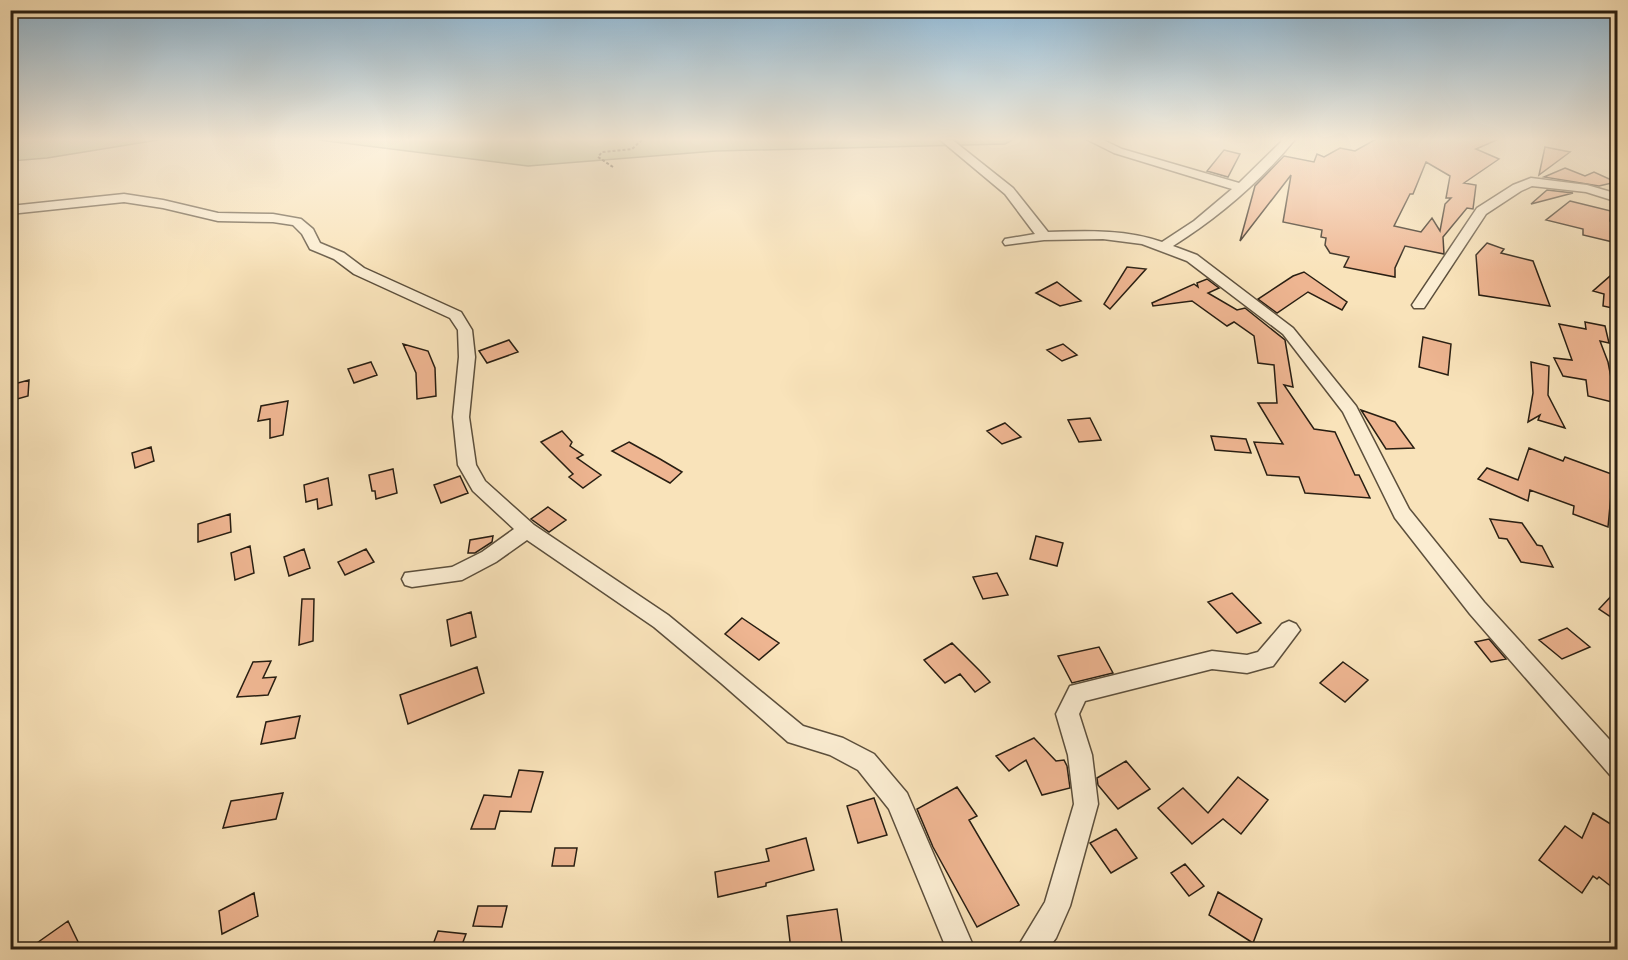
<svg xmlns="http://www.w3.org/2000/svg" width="1628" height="960" viewBox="0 0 1628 960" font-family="'IM FELL Double Pica',serif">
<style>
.green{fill:#bbc492;stroke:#727152;stroke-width:1.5}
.building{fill:#eeb591;stroke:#281e12;stroke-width:1.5;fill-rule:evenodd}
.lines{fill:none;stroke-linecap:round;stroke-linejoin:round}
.street-casing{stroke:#5c4f3c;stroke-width:3}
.path{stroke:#281e12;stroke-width:2;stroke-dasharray:3 2;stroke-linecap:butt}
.street{fill:#fbedd2;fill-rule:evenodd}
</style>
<rect width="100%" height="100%" fill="#f9e3ba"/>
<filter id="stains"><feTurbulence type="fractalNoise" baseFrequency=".00333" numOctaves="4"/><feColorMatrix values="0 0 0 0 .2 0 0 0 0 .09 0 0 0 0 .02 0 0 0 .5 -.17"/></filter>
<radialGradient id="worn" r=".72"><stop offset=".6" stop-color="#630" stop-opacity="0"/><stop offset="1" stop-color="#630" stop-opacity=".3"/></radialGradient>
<!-- green -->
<path class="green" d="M11,138h159l-123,20 -36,3z
M303,138h713l-11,6 -289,7 -188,15z"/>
<!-- building -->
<path class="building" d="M1378,138h123l-25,11 23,10 -35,24 12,2 -3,24 -6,-1 -24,29 1,17 -39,-8 -10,22v9l-51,-10 5,-10 -19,-4 -5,-8 1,-7 -5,-1 1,-7 -39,-8 8,-47 -51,66 15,-55 29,-30 30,6 3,-8 7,3 16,-9 15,3zM1426,162l24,14 -4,22h5l-6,6 -5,27 -8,-13 -11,14 -27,-6 16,-32h3z
M1545,147l25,5 -31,23z
M1224,150l16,4 -12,23 -21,-6z
M1565,168l20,8 9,-4 22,10 -17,4 -55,-9z
M1547,190l26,3 -42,11z
M1570,201l41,10 -1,10 7,3v19l-34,-8v-6l-37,-9z
M1487,243l17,6 -3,4 32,8 17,45 -71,-11 -3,-40z
M1127,267l19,2 -36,40 -6,-5z
M1617,270v39l-14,-3 1,-12 -11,-3z
M1304,272l43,30 -5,8 -34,-18 -31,21 -19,-14 35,-23z
M1207,279l12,9 -11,5 29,17 8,-2 40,32 8,47 -9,-2 30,44 21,3 20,43h4l11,23 -65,-5 -6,-16 -32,-2 -13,-33 29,2 -25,-41h19l-3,-38 -16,-2 -4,-27 -20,-14 -7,4 -35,-25 -39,5 -1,-3 42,-19 4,3 -1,-4z
M1057,282l24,19 -21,5 -24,-13z
M1585,322l20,4 4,17 -9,-2 8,21 8,41 -28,-7 -2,-16 -23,-4 -9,-18 18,2 -13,-36 27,5z
M1423,337l28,7 -3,31 -29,-8z
M509,340l9,12 -31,11 -8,-12z
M403,344l25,7 7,17 1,28 -19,3 -1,-26z
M1063,344l14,11 -15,6 -15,-11z
M371,362l6,13 -23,8 -6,-14z
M1531,362l18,4 -1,29 17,33 -27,-8 2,-5 -12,7 5,-29z
M29,380l-1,16 -18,5v-16z
M288,401l-5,34 -13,3v-19l-12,2 3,-15z
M1361,410l34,12 19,26 -28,1z
M1090,418l11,22 -22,2 -11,-22z
M1005,423l16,14 -19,7 -15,-13z
M562,431l10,11 -2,4 13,9 -6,3 24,17 -18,13 -14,-11 4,-3 -32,-32z
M1211,436l35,3 5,14 -36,-3z
M629,442l31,17 22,13 -12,11 -58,-32z
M151,447l3,14 -19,7 -3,-15z
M1529,448l34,13 2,-4 52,19v21l-6,-2 -3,32 -35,-13 1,-8 -44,-16 -2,11 -50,-22 9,-11 31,12z
M393,469l4,24 -21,6 -1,-8h-3l-3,-16z
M460,476l8,17 -27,10 -7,-18z
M328,478l4,27 -14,4 -1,-10 -11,3 -2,-17z
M548,507l18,13 -17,12 -18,-13z
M230,514l1,18 -33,10v-18z
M1490,519l32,4 15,22 5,1 11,21 -32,-5 -14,-23 -8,-1z
M493,536l-1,6 -17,11h-7l2,-13z
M1036,536l27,7 -6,23 -27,-7z
M250,546l4,27 -19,7 -4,-27z
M304,549l6,19 -21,8 -5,-19z
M366,549l8,13 -29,13 -7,-13z
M997,573l11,22 -25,4 -10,-22z
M1617,590v31l-18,-12z
M1232,593l29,30 -24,10 -29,-31z
M302,599h12l-1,42 -14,4z
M471,612l5,25 -25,9 -4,-26z
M742,618l37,25 -20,17 -34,-26z
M1567,628l23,19 -28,12 -23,-19z
M1489,639l17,20 -15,3 -16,-20z
M952,643l28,28 10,11 -15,10 -15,-18 -15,9 -21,-23z
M1099,647l14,26 -41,10 -14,-27z
M271,661l-8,17 13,-1 -8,18 -31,2 16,-35z
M1343,662l25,18 -23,22 -25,-19z
M477,667l7,26 -76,31 -8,-29z
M300,716l-5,22 -34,6 5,-22z
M1034,738l22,23 8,-1 3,6 3,22 -28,7 -16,-35 -17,11 -13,-15z
M1126,761l24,28 -32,20 -20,-24 -1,-7z
M519,770l24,2 -12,40 -31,-1 -5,18h-24l13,-34 27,2z
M1238,777l30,23 -27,34 -18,-15 -31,25 -34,-36 25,-20 25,25z
M957,787l20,29 -8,4 50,85 -42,22 -44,-80 -16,-38z
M283,793l-7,26 -53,9 8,-27z
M874,798l13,37 -29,8 -11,-37z
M1593,813l24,15v63l-18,-14 -2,2 -4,-3 -11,17 -43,-33 26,-34 17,12z
M1116,829l21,29 -26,15 -21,-30z
M806,838l8,32 -48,13v3l-48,11 -3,-25 54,-11 -3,-12z
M555,848h22l-3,18h-22z
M1185,864l19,22 -15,10 -18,-23z
M1218,892l44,27 -9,24 -44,-28z
M254,893l4,23 -36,18 -3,-23z
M478,906h29l-5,21 -29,-1z
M837,909l6,41h-52l-4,-34z
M68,921l14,29h-55z
M438,931l28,3 -6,16h-29z"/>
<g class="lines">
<defs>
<path id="street" d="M938,138h12l63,50 35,44c38,-1 77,-3 114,10l32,-21 38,-32 -118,-36 -30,-15h15l23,11 117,34 46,-45h11c-34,42 -77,79 -123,108l24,9 96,73 63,78 53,103 75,93 134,147v29l-8,-3 -140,-161 -75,-96 -52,-106 -60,-78 -96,-73 -45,-17 -39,-5 -59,1 -39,5 -2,-3 2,-3 30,-5 -30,-40z
M1531,178l56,7 31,9v8l-32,-10 -54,-6 -11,5 -35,23 -62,94h-10l-2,-3 65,-97 36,-23z
M124,194l39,6 55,13 55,1 28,5 12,10 7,14 24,10 20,15 97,44 11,18 3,27 -6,60 7,48 9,16 49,44 134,90 135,111 40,12 31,16 33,39 68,157h-28l-58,-141 -31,-39 -28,-15 -42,-13 -67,-59 -67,-56 -127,-87 -31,22 -34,18 -50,7 -7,-2 -3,-6 3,-6 47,-6 30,-15 32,-23 -41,-38 -15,-26 -5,-48 6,-60 -1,-27 -8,-12 -96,-44 -20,-15 -24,-10 -8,-15 -9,-9 -20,-3 -55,-1 -55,-13 -39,-6 -114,12v-8z
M1289,621l7,3 4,6 -27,36 -8,2 -18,5 -35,-4 -127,32 -6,13 13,41 6,49 -28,102 -14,32 -9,12h-31l29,-48 29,-98 -6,-49 -12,-41 14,-28 142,-35 35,4 11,-3 24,-28z"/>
</defs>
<!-- street casing -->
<use href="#street" class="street-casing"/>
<!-- path -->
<path class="path" d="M613,167l-15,-10 4,-5 30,-3 12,-11"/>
<!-- street -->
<use href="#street" class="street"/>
</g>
<!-- sky -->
<linearGradient id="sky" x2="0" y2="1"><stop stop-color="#8cb7d6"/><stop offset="0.51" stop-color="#fcf2e0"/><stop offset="1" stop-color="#fcf2e0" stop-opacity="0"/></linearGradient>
<rect width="1628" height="273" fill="url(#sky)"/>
<!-- margin -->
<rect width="1628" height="960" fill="none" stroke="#f9e3ba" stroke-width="36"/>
<rect x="12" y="12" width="1604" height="936" fill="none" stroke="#281e12" stroke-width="3"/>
<rect x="18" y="18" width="1592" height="924" fill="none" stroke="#281e12" stroke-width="1.5"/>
<rect width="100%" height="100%" filter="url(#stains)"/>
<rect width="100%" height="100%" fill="url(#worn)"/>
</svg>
